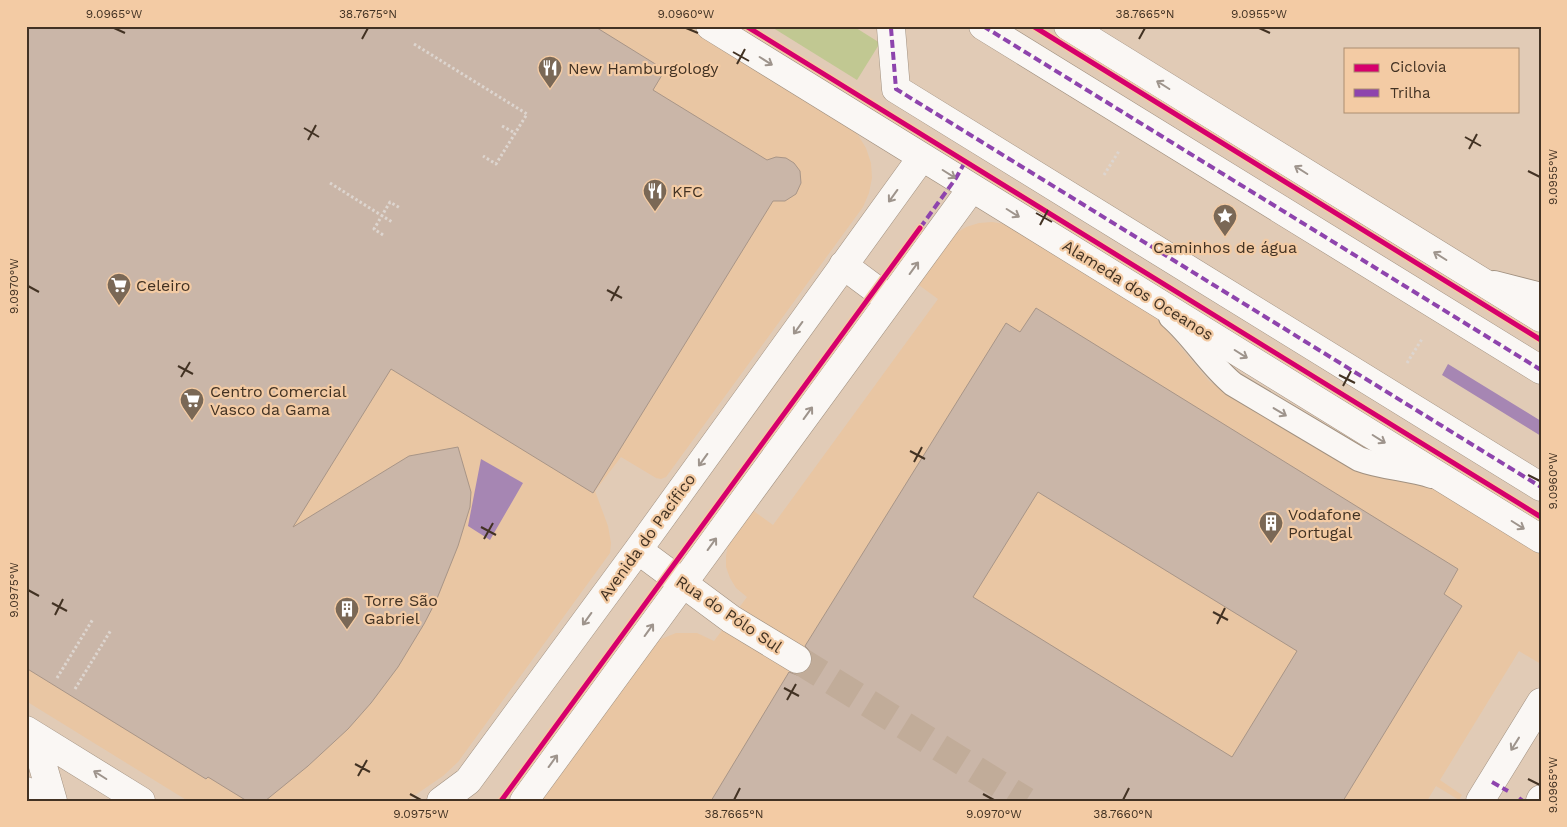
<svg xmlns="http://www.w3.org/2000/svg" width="1567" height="827" viewBox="0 0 1567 827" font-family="'Work Sans',sans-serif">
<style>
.built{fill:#e9c6a3}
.green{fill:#c1c892}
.water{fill:#a686b3}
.building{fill:#cab6a8;stroke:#a89587;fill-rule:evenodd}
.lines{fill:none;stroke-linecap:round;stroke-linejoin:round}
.street-tunnel{stroke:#c1ac99;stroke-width:28;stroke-dasharray:28 14;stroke-linecap:butt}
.lane-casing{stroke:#a19180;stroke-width:26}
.street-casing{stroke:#a19180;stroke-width:29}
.secondary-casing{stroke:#a19180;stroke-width:29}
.path{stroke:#ddd5cf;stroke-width:3;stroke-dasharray:2.5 2.5;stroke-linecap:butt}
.lane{stroke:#faf7f4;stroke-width:24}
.street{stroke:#faf7f4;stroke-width:28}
.secondary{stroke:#faf7f4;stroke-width:28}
.quiet{stroke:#8e44ad;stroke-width:4;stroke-dasharray:8 4;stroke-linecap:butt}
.cycleway-casing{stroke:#f3cba4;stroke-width:8}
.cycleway{stroke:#d6006c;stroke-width:5}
.oneway{stroke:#9e948c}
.ticks{fill:none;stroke:#423223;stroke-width:2}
.labels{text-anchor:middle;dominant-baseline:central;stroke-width:4.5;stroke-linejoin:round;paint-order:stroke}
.poi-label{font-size:16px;fill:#423223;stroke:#f3cba4;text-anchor:start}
.street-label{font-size:16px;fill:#423223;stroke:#f3cba4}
.neatline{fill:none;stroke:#423223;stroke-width:2}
.ticks-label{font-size:12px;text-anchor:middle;fill:#423223}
</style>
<rect width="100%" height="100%" fill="#e1cbb6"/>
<!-- built -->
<path class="built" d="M26,26h662l159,98 11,11 8,13 5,15 1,15 -3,15 -6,14 -197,270 -5,2 -5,-1 -35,-21 -26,34 13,35 3,17 -1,10 -152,209 -15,14 -35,24 -220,1 -162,-100z
M992,222l13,2 12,5 135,84 57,68 143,88 90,22 99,61v112l-22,-13 -79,129 22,15 -3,5 -23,-14 -9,15h-889l111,-152 12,-10 15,-6h21l17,8 33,-44 -11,-9 -6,-10 -4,-11v-11l2,-12 23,-35 22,16 165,-226 -22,-16 39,-49 11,-7 13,-4z"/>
<!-- green -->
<path class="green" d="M770,26h83l27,17 -23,37z"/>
<!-- water -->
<path class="water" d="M1448,364l93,57v15l-99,-61z
M481,459l42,24 -33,57 -22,-14z"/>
<!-- building -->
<path class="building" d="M26,26h568l71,44 -12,20 114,70 9,-3 10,1 8,5 6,8 1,12 -5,11 -11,7h-12l-180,292 -202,-124 -98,158 116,-71 49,-9 13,45 -1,15 -12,39 -22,55 -12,23 -26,43 -27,36 -23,26 -40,37 -43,35h-18l-39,-24 -2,2 -180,-111z
M1036,308l422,261 -14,25 18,12 -119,195h-632l78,-129 8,3 7,-2 6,-6 3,-8 -3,-8 -5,-5 201,-323 14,9zM1038,492l259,159 -65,106 -259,-160z"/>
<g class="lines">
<!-- street-tunnel -->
<path class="street-tunnel" d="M797,659l229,142"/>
<defs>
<path id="lane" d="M1494,283l47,12
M1171,317c23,20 38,47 62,67l126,75c24,9 49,9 73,17"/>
<path id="street" d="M710,26l831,513
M983,26l558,344
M1068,26l473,292
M891,28l5,61 645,398
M843,265l47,35
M638,550l93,69 66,40
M26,730l115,71
M34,735l19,66
M441,801l27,-20 170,-231 284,-393
M524,801l448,-613
M1480,801l61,-99
M1540,801l1,-2"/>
<path id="secondary" d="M26,791l15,10"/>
</defs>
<!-- lane casing -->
<use href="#lane" class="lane-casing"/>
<!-- street casing -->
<use href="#street" class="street-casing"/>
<!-- secondary casing -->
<use href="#secondary" class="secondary-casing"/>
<!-- path -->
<path class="path" d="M414,44l113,70 -31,50 -13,-8
M502,126l13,7
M1104,175l15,-24
M330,183l62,39
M383,235l-9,-6 16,-27 10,6
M1407,363l15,-24
M57,678l36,-59
M75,689l36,-59"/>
<!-- lane -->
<use href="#lane" class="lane"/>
<!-- street -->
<use href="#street" class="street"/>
<!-- secondary -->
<use href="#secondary" class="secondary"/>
<!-- quiet -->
<path class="quiet" d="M983,26l558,344
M891,28l5,61 645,398
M920,228l36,-50 9,-16
M1492,782l16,9
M1519,798l4,3"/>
<defs>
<path id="cycleway" d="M746,26l795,491
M1033,26l508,314
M501,801l419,-573"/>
</defs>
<!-- cycleway casing -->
<use href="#cycleway" class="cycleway-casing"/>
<!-- cycleway -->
<use href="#cycleway" class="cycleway"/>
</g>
<!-- one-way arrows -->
<defs><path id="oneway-shaft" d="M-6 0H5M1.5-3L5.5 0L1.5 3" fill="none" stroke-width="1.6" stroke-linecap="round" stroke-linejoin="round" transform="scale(1.25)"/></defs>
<g class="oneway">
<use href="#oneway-shaft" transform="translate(766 61) rotate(32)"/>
<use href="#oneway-shaft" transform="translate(1163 85) rotate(-148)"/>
<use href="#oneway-shaft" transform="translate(1301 170) rotate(-148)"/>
<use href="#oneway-shaft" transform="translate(949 174) rotate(32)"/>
<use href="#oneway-shaft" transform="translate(893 196) rotate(126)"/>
<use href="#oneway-shaft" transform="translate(1013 213) rotate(32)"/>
<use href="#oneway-shaft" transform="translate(1440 256) rotate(-148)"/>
<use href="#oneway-shaft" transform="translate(914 268) rotate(-54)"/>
<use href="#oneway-shaft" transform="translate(798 328) rotate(126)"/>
<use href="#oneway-shaft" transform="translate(1241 354) rotate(32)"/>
<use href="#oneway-shaft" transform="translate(1280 412) rotate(31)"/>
<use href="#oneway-shaft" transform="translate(808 413) rotate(-54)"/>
<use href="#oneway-shaft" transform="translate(1379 439) rotate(32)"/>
<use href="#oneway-shaft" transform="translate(703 460) rotate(126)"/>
<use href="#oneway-shaft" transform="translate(1518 525) rotate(32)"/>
<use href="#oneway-shaft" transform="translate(712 544) rotate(-54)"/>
<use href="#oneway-shaft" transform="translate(587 619) rotate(126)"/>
<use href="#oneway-shaft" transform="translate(649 630) rotate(-54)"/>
<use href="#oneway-shaft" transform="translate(1515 744) rotate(122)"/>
<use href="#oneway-shaft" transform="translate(553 761) rotate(-54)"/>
<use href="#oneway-shaft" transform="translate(100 775) rotate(-148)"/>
</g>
<!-- ticks -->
<path class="ticks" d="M114,28l11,5M686,28l12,5M1259,28l11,5M362,39l6,-11M1139,39l6,-11M733,52l16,9M737,64l8,-15M304,128l15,9M1465,137l16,9M308,140l8,-15M1469,149l8,-15M1528,171l12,6M1036,213l16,9M1040,225l8,-15M28,286l11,6M607,290l15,8M611,301l8,-15M178,366l15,8M1339,375l16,8M181,377l9,-15M1343,386l8,-15M910,451l15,8M914,462l8,-15M1528,475l12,6M481,527l15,8M484,539l9,-16M28,590l11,6M52,603l15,8M1213,612l15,8M55,615l8,-16M1217,624l8,-16M784,688l15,8M787,700l9,-16M355,764l15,8M358,776l9,-16M1528,779l12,6M410,794l11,6M983,794l11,6M734,800l6,-12M1123,800l6,-12"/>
<!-- icons -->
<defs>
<symbol id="restaurant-pin" viewBox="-11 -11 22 30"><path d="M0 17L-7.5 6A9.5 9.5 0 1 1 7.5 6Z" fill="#7a6856" stroke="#f3cba4"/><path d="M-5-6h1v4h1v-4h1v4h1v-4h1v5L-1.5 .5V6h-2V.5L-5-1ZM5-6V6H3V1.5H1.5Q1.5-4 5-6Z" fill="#fff"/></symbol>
<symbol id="sight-pin" viewBox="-11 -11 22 30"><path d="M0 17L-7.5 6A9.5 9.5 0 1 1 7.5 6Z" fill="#7a6856" stroke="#f3cba4"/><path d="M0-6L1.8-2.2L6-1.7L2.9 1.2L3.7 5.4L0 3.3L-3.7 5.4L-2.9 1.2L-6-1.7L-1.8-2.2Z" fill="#fff"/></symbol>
<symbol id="supermarket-pin" viewBox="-11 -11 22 30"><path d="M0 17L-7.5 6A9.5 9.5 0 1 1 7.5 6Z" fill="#7a6856" stroke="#f3cba4"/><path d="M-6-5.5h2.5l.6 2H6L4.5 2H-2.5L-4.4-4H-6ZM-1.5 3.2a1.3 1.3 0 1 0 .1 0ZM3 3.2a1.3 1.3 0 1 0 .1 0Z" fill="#fff"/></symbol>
<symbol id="building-pin" viewBox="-11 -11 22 30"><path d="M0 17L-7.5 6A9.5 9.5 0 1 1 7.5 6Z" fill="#7a6856" stroke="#f3cba4"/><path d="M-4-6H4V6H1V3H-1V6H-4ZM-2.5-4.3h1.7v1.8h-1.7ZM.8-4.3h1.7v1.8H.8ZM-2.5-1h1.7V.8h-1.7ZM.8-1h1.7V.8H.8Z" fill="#fff"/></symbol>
</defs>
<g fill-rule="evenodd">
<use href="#restaurant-pin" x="536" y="54" width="28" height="38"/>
<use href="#restaurant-pin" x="641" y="177" width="28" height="38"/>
<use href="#sight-pin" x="1211" y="202" width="28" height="38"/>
<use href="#supermarket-pin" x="105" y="271" width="28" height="38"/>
<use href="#supermarket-pin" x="178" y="386" width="28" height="38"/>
<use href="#building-pin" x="1257" y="509" width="28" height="38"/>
<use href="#building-pin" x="333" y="595" width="28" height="38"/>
</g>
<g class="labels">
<!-- poi labels -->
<g class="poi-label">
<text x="568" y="68">New Hamburgology</text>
<text x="672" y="191">KFC</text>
<text x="1225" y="247" text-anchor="middle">Caminhos de água</text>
<text x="136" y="285">Celeiro</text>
<text x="210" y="391">Centro Comercial<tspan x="210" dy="18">Vasco da Gama</tspan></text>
<text x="1288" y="514">Vodafone<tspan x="1288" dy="18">Portugal</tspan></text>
<text x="364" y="600">Torre São<tspan x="364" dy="18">Gabriel</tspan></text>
</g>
<!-- street labels -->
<g class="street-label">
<text transform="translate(1138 290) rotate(32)">Alameda dos Oceanos</text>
<text transform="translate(647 537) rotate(-54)">Avenida do Pacífico</text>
<text transform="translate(729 614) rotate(34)">Rua do Pólo Sul</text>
</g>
</g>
<!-- border -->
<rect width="1567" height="827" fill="none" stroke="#f3cba4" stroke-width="55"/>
<!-- legend -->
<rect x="1344" y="48" width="175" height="65" fill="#f3cba4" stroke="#ac8e70"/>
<rect x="1354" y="64" width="25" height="8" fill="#d6006c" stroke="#ac8e70"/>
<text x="1390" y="72" font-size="15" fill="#423223">Ciclovia</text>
<rect x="1354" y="89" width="25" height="8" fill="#8e44ad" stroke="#ac8e70"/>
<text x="1390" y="98" font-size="15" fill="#423223">Trilha</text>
<rect x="28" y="28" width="1512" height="772" class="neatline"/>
<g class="ticks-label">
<text x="114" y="18">9.0965°W</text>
<text x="368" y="18">38.7675°N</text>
<text x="686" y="18">9.0960°W</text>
<text x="1145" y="18">38.7665°N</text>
<text x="1259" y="18">9.0955°W</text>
<text transform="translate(1553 177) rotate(-90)" y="4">9.0955°W</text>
<text transform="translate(14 286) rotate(-90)" y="4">9.0970°W</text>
<text transform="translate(1553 481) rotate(-90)" y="4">9.0960°W</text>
<text transform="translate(14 590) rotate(-90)" y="4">9.0975°W</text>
<text transform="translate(1553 785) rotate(-90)" y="4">9.0965°W</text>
<text x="421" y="818">9.0975°W</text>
<text x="734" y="818">38.7665°N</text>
<text x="994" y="818">9.0970°W</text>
<text x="1123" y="818">38.7660°N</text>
</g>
</svg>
